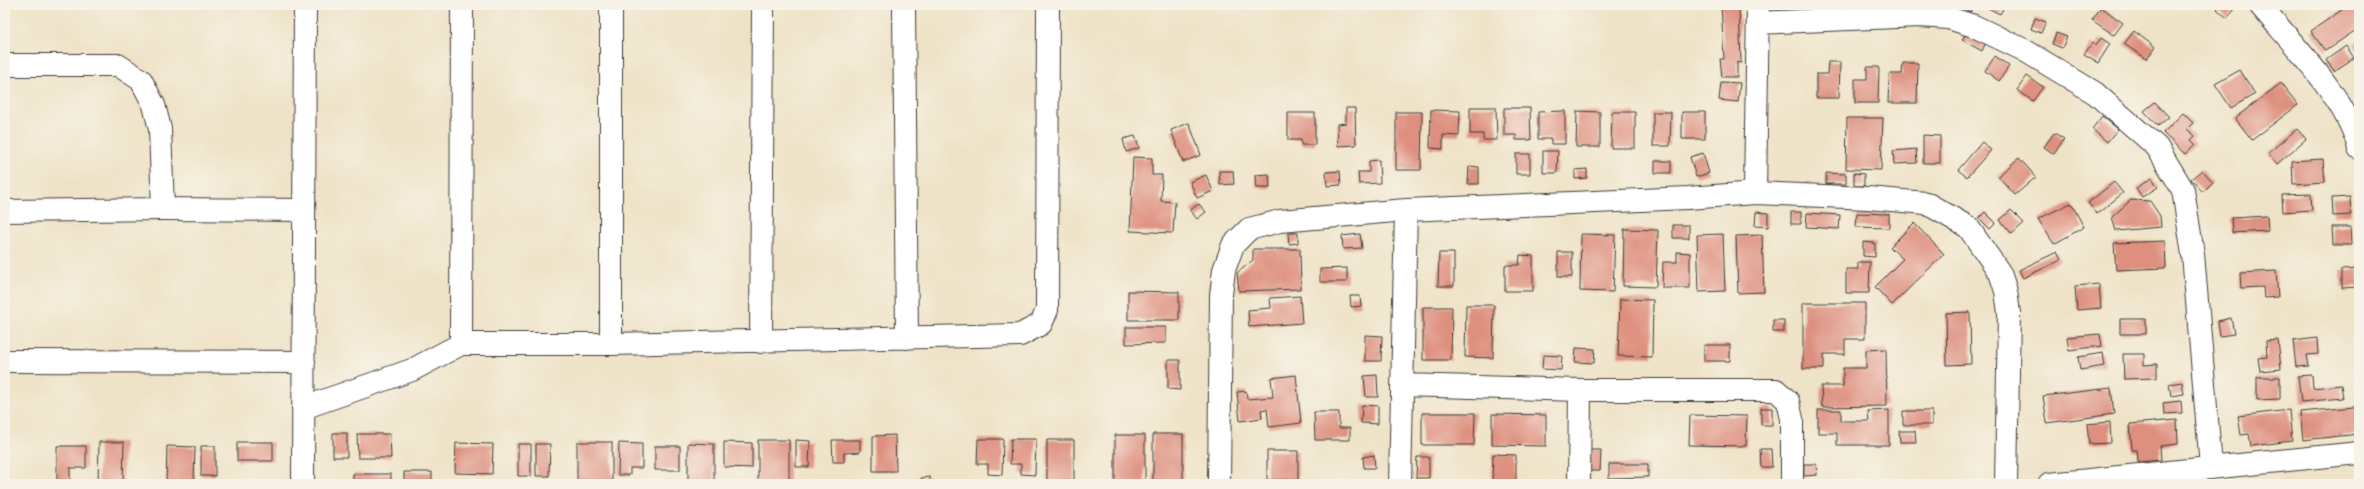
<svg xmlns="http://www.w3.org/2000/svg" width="2364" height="489" viewBox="0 0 2364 489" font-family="'Playpen Sans',sans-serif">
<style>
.building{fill:#de8f7e}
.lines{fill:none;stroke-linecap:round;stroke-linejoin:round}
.minor-casing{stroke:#3c3a36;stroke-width:24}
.minor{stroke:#fff;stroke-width:22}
</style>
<rect width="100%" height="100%" fill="#f7f3e8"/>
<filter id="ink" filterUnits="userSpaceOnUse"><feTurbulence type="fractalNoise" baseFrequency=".025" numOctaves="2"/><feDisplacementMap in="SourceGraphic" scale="8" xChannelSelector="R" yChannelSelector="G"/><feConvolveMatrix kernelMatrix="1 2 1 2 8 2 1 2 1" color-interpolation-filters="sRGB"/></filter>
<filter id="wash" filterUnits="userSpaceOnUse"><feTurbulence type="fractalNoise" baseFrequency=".012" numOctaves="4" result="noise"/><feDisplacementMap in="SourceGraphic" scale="16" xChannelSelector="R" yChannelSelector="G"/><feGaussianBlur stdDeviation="0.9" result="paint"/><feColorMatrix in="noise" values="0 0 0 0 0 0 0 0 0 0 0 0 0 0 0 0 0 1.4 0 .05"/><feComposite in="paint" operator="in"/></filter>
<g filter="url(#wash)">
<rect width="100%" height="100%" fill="#efe3c7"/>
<g id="blocks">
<!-- building -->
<path class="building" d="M1721,5h18l2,58 -4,-1v15h-15l-2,-18h4z
M1958,5h16l-4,7z
M1990,5h15l-5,9 -12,-6z
M2221,5h14l2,2 -10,11 -10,-9z
M2349,5h10v23l-34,23 -14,-20z
M2101,7l22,16 -9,12 -22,-15z
M2035,18l11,4 -5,11 -10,-4z
M1968,30l19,10 -5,11 -20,-11z
M2134,31l21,16 -8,12 -23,-15z
M2056,33l11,4 -5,11 -10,-4z
M2101,38l9,6 -12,19 -14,-8 8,-12 4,3z
M2359,41v11l-5,-7z
M2346,46l8,12 -20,13 -8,-11z
M1995,56l14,10 -10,15 -14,-10z
M1828,62h12l-1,36h-23v-24h11z
M1903,63h15l-1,40h-29l1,-29h13z
M1867,67h12l-1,36h-23v-24h12z
M2240,70l15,24 -24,14 -16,-24z
M2027,76l16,11 -10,14 -16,-11z
M1721,82l19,1 -2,19 -19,-2z
M2281,83l17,22 -46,35 -17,-22z
M2155,102l14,15 -11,9 -14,-15z
M1470,107h26l1,33h-14v-6h-13z
M1346,108h9l1,37 -18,1 -1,-22 9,-1z
M1504,108h26l1,32h-15v-5h-12z
M1431,110l29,1 -1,25 -16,-1v14l-13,-1z
M1565,111v33h-14v-5h-13v-27z
M1577,111l23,1v35h-24z
M1396,112h26l-1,58h-25z
M1612,112h23v36h-24z
M1653,112h18l-1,34h-17z
M1682,112h23v27h-23z
M1288,113h27v32h-14v-5h-13z
M2183,113l10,10 -6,6 8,7 -4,4 4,4 -10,10 -22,-21z
M2102,116l16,13 -11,13 -15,-13z
M1847,118h36l-2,52 -35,-1z
M1189,123l12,32 -18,7 -12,-32z
M2297,129l9,10 -29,25 -9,-11z
M2054,133l10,6 -10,15 -10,-7z
M1923,135l17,1v27h-17z
M1135,136l4,12 -13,4 -3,-13z
M1982,142l9,8 -24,27 -9,-7z
M1916,149l1,14 -23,1 -1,-13z
M1543,151h15l-1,22h-14z
M1703,153l6,20 -13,4 -6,-20z
M1516,154h14v20h-14z
M1133,157l19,1v17h10l-1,26 14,1 -2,31 -43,-2z
M2019,158l17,19 -21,18 -17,-19z
M2323,159l2,23 -32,2 -1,-23z
M1379,160l1,23 -21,1 -1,-12h11v-11z
M1655,161h16v12h-16z
M1469,166l10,1v17h-11z
M1587,169v9l-12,1v-9z
M2202,170l11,12 -10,10 -12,-13z
M1219,171h14l1,13 -14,1z
M1340,171l1,14 -14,1 -1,-14z
M1826,173l20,1v10h-20z
M1854,173l10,1v12h-10z
M1269,174l1,14h-14l-1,-13z
M1206,175l7,16 -16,7 -7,-16z
M2152,178l6,9 -16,10 -6,-9z
M2114,182l9,11 -26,21 -9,-11z
M2311,194l1,16 -29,2 -1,-17z
M2350,197l1,18 -18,1 -1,-18z
M2131,200l19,1 10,15 1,11 -45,4 -4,-14z
M2071,203l13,24 -30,17 -16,-25z
M1199,204l7,8 -9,7 -7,-9z
M2011,210l13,13 -12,11 -12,-14z
M1756,212l12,1v14l-13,-1z
M1791,212h10v12h-10z
M1985,212l11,11 -6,6 -11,-11z
M1807,213l33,2 -1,14 -33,-2z
M1857,213l32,1v14l-33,-1z
M2267,216l1,15 -36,2 -1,-15z
M1914,223l30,31 -52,51 -17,-18 28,-28 -13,-12z
M1673,225h16v13h-16z
M2332,227h18l1,18h-18z
M1624,229l34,1 -2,57 -33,-1z
M1288,233h10v10l-9,1z
M1360,234l2,14 -19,1 -1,-13z
M1581,234l34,1 -2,57 -33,-1z
M1723,234l2,57 -26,1 -2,-57z
M1762,235l2,57 -26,1 -2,-57z
M2165,241l1,27 -50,2 -2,-27z
M1863,242l12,1v14l-12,-1z
M1253,249h47l1,40 -62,2 -2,-18 16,-13z
M1558,252h14v25h-14z
M1677,252l13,1v35h-28l1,-26h14z
M2057,252l4,8 -38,18 -4,-8z
M1439,253h15v33h-16z
M1520,255l13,1v35h-28v-26h14z
M1858,262h12l-1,31h-23v-24h12z
M1347,268v14h-27v-13z
M2358,269l1,18 -18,1v-18z
M2276,271l2,26 -14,1 -1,-11 -22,1 -1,-15z
M2099,284l2,24 -24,2 -2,-24z
M1128,291l51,1v28h-51z
M1300,296l2,27 -53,4 -1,-17 23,-2 -1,-10z
M1350,296h10l1,10 -10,1z
M1620,299l33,1 -1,57 -34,-1z
M1803,303h62v36h-20v15h-21v15h-21z
M1466,305h28l-1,53 -28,-1z
M1423,307h29l-1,53h-28z
M1970,312l1,52 -24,1 -1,-52z
M2231,318l3,16 -14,2 -2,-15z
M2120,319h26v15h-26z
M1773,320h11v12h-11z
M1126,327h40v16l-40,1z
M2100,334l2,12 -33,4 -2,-13z
M1365,335l17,1 -1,25h-16z
M2317,338l1,16 -11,1 2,11 -13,1 -3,-26z
M2278,340l3,29 -21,2 -2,-13 9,-1 -1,-16z
M1704,345h26v16h-26z
M1576,348l19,1 -1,14 -19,-1z
M1886,349l1,57 -65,1 -1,-21h22v-18h23v-18z
M2103,353l2,13 -25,4 -2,-13z
M2123,354h21v11l13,-1v14l-33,1z
M1543,355l19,1 -1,14 -19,-1z
M1168,360h12v30l-12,-1z
M1296,375l5,48 -32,4 -2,-18 -6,1 1,8 -22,3 -3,-29 9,-1 1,8 26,-2 -2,-19z
M1377,375l1,22h-12l-2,-21z
M2312,375l1,13 28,-3 2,13 -42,4 -3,-26z
M2257,377h23v22l-23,1z
M2182,382l2,12 -13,2 -2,-12z
M2111,388l3,26 -67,9 -4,-27z
M2181,401l1,12 -18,1 -1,-11z
M1362,405l16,1v18l-17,-1z
M2354,407l2,12h3v15l-56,6 -3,-28z
M1761,408h11v17h-11z
M1818,410h23v11h28l-1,-10 21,-1v35h-52v-12h-19z
M2289,410l3,31 -41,5 -2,-12 -8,1 -3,-19z
M1903,411h29v14h-29z
M1314,412h25v16h11v12h-35z
M1422,413h53l-1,32h-52z
M1492,414l54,1v31l-54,-1z
M1690,415l57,1 -1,30 -57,-1z
M2177,420l1,24 -18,2 1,14 -23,2 -1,-12h-5l-2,-26z
M2110,422l1,21 -22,1 -2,-20z
M1899,431h16l1,11h-16z
M333,433h14v24h-14z
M357,434h33l1,24h-33z
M1153,434h30v50h-30z
M895,435l1,36h-23v-35z
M1115,435h30v49h-30z
M978,439h25l-1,36 -14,-1v-10h-11z
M1011,439h25l-1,36 -14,-1v-10h-11z
M758,440h31v44h-31z
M796,440l14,1 -1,26h-13z
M832,440h28v12l-16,1v9h-11z
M1047,440h27v44h-27z
M99,442h25l-1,42h-25z
M237,442h36v19h-36z
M577,442h35v42h-35z
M724,442l28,1v25l-28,-1z
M456,443l37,1 -1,30 -37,-1z
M619,443l23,1v24h-12v7h-12z
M688,443l26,1v40h-26z
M518,444h13v32h-13z
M536,444h14l-1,32h-13z
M57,446h29v22h-16v13h-13z
M167,446l28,1 -1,37h-28z
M201,446h14v30h-14z
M655,446h25v24h-25z
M1760,449h11l1,18h-11z
M1588,450h13l-1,21h-12z
M1267,451h31v29h-31z
M1493,454l23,1v28l-24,-1z
M1374,455l1,13h-11l-1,-11z
M1417,457h12v21h-13z
M1609,464h39v13l-39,1z
M1804,464h12l1,11 -13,1z
M404,472h28v12h-28z
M353,474h38v10h-38z
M930,477v7h-8l-1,-6z"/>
</g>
</g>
<g filter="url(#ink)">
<use href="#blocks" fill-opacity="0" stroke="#3c3a36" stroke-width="1"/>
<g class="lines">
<defs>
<path id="minor" d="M611,5v339
M904,5l3,333
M2260,5c34,41 86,92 99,143
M1758,23l162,-7 28,2 26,8 50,24 71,43 62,54 26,43 10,64 18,213
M5,65h113l23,15 13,25 6,24 3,80
M1755,193l3,-188
M5,211l158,-2 141,1
M761,342l2,-337
M461,344l1,-339
M5,361l299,1
M1402,385l178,5h196l12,11 4,18v65
M303,408l109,-38 49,-26h150l409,-9 21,-11 6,-14 1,-305
M303,484l2,-479
M1219,484l2,-189 3,-25 9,-25 16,-16 31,-8 126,-11 282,-12 67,-5 113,5 58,5 42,24 32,46 6,18 3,22 -3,171
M1400,484l6,-274
M1579,484l1,-94
M2049,484l310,-31"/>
</defs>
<!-- minor casing -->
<use href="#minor" class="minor-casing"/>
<!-- minor -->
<use href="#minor" class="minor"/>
</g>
</g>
<!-- margin -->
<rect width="2364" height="489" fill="none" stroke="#f7f3e8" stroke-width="20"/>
</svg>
